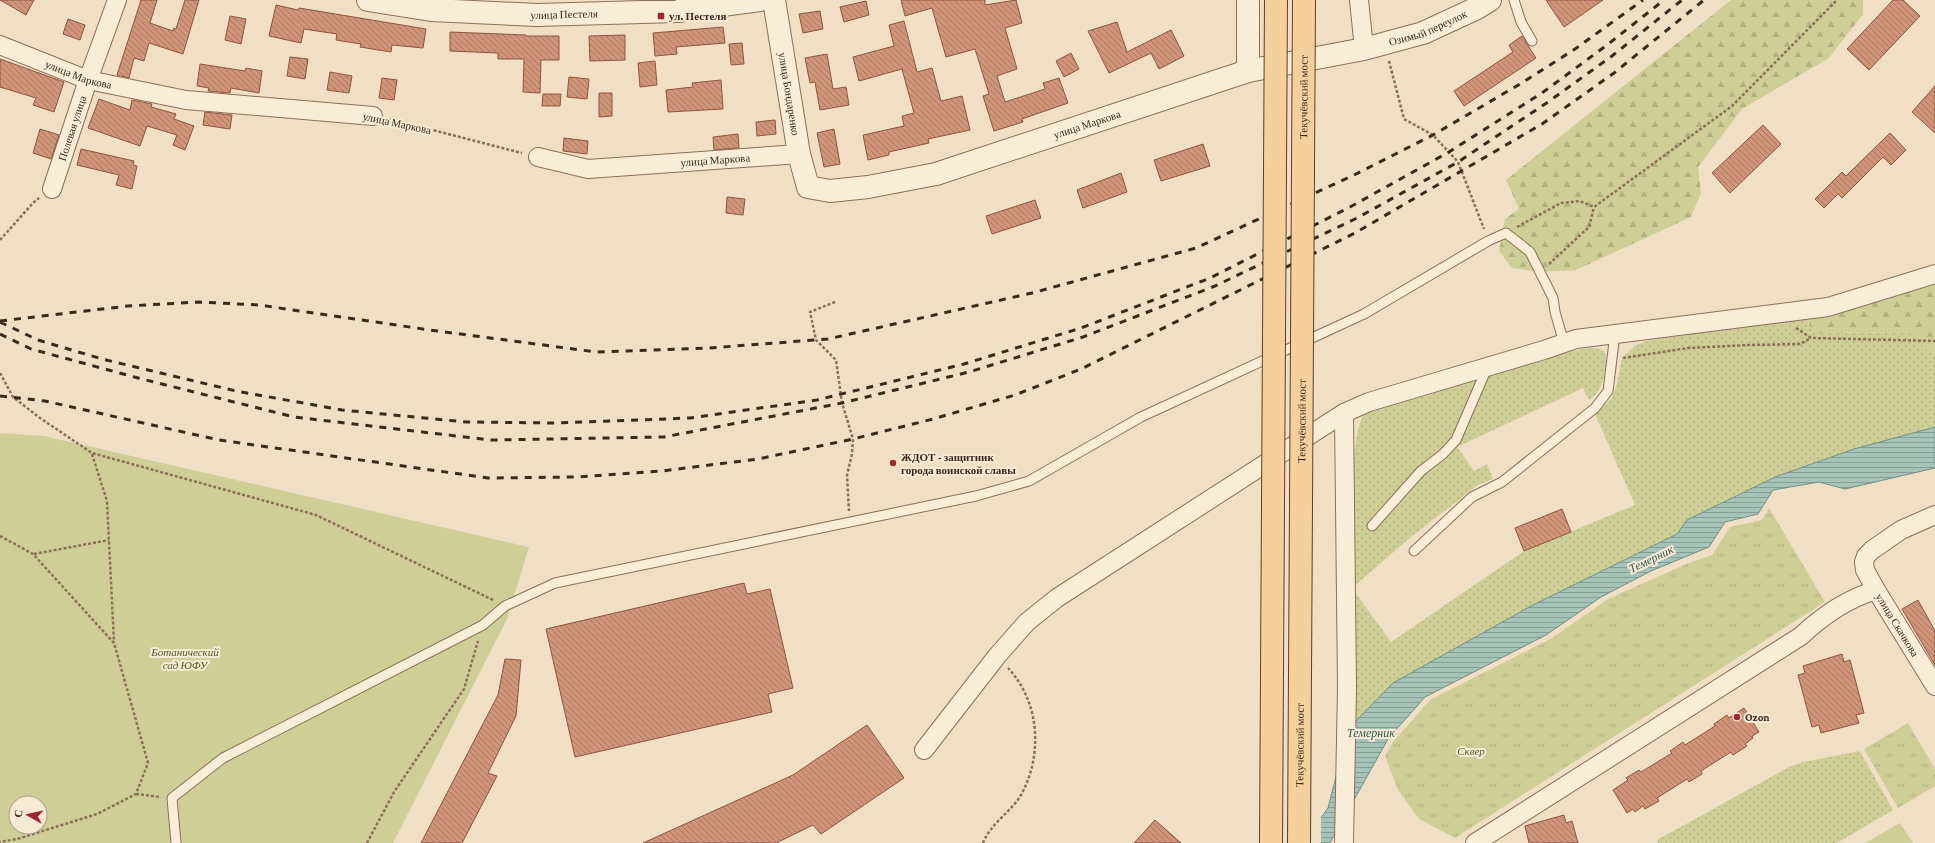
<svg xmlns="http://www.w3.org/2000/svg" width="1935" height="843" viewBox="0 0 1935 843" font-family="'Crimson Pro',serif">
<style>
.grass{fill:url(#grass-dots)}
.forest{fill:url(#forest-firs)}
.park{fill:url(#park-tufts)}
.garden{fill:#cecf97;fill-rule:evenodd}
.water{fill:url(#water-rules);stroke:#6c9285}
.pier{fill:#f0dfc4}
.building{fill:url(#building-back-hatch);stroke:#8d553e}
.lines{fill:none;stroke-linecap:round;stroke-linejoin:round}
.service-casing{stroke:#8c6f59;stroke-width:11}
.minor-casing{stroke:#8c6f59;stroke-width:20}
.tertiary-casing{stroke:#8c6f59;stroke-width:24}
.path{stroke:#8c6f59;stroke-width:2.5;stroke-dasharray:3 2;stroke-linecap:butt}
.service{stroke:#faedd8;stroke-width:9}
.minor{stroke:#faedd8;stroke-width:18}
.tertiary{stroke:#faedd8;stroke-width:22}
.rail{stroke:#3b291e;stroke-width:3;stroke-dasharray:7 7;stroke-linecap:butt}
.primary-bridge-casing{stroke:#5a3e2e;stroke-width:24;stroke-linecap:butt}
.primary-bridge{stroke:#f5d09b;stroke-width:22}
.poi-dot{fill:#9e2633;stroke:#f7ead4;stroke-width:1.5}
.labels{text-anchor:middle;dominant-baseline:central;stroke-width:4;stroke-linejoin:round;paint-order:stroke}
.street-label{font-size:11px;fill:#3b291e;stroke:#f7ead4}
.poi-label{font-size:11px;font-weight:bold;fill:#3b291e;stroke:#f7ead4;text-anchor:start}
.park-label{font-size:11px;font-style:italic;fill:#515924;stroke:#f7ead4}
.water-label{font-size:12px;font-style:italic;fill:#2d5c54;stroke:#f7ead4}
</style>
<defs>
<pattern id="grass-dots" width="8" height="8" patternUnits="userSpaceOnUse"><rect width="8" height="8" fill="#cecf97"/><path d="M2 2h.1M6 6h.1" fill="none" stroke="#b2b282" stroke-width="1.8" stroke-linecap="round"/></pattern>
<pattern id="forest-firs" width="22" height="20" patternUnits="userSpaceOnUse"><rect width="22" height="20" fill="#cecf97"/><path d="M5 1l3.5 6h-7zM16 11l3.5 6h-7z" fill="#b2b282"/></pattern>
<pattern id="park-tufts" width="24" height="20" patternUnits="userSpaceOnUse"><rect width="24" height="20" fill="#cecf97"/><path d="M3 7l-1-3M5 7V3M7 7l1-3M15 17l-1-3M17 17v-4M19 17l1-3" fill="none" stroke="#b2b282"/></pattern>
<pattern id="water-rules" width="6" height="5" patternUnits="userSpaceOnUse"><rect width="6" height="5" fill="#a6c3b8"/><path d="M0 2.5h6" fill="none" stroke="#889e95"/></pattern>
<pattern id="building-back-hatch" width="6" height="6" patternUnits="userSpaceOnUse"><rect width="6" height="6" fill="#d09478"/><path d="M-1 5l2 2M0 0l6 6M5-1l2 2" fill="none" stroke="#aa7962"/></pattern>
</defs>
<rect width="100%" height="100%" fill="#f0dfc4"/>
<!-- grass -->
<path class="grass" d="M1809,315l-1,9 7,9 95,-1 15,17 10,4v74l-81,22 -79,28 -87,43 -11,14 -146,72 -138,77 -38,39c-1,-42 -12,-287 9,-307l32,-12 140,-44 52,-11h8l8,3c5,8 0,32 -6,40 -2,4 -6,6 -9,9l-6,-12 -126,59 17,24 13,-7 6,15 -15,6 -67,52 -59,51 39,54 133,-91 111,-46 -40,-91 17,-16 5,-14 5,-26 14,-13 14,-5z
M1860,751l33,59 -56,33h-179l-1,-3 132,-73 14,-5z"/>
<!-- forest -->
<path class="forest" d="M1731,0h132v14l-34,44 -87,51 -44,58 3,26 -10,24 -115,53 -36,2 -28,-4 -13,-17 6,-32 14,-10 -13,-29z
M1935,278v75l-10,-4 -15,-17 -95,1 -5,-4 -2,-11z"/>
<!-- park -->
<path class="park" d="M1769,508l56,94 -370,236 -36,-19 -21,-29 -13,-34 8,-14 37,-42 122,-62 56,-39 78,-35 26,-9 18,-28 32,-7z
M1908,723l27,46v17l-37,22 -34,-59z"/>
<!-- garden -->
<path class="garden" d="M0,433l44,3 485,111 -22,72 -114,224h-393zM16,803h24v24h-24z
M1900,823l13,20h-48z"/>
<!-- water -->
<path class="water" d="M1935,427v41l-90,21 -26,-7 -46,8 -15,24 -33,8 -16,25 -58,24 -50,26 -55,38 -121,62 -37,42 -58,104h-27l25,-35 9,-35 18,-51 38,-39 138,-77 146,-72 10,-14 88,-43 79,-28z"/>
<!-- pier -->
<path class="pier" d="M1321,815v28h-20l1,-1z"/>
<!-- building -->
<path class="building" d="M0,0h34l-8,15z
M141,0h16l-7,23 23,8 1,-3 2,1 9,-29h14l-16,54 -34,-11 -5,18 -10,-3 -5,20 -12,-3z
M901,0h84v5l31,-5 6,23 -17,5 12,41 -20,7 8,26 40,-13 -2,-6 16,-5 9,25 -46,16 1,3 -29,9 -11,-35 6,-2 -14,-45 -29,8 -14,-49 -27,8z
M1546,0h57l-39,27z
M1893,0h10l17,16 -51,54 -22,-21z
M866,1l3,14 -25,7 -4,-15z
M276,5l22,5 1,-2 127,21 -3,19 -31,-3 -1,7 -31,-5 1,-3 -25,-4 1,-6 -33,-5 -3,14 -32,-7z
M820,11l3,18 -20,4 -4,-19z
M230,16l16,3 -5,25 -16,-4z
M68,19l17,6 -5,15 -17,-6z
M904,21l13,51 15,-4 9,33 21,-5 8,34 -42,9 1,4 -40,9v3l-21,5 -5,-25 41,-9 -2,-10 12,-3 -12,-44 -43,12 -6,-24 41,-11 -5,-21z
M1117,22l10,30 44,-22 13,26 -25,13 -8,-16 -42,20 -21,-42z
M723,27l2,16 -49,4 1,7 -22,2 -2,-23z
M450,32l76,3v1h33v24h-18l-1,33 -17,-1 1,-33h-26v-6l-48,-2z
M625,35v25l-35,1 -1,-25z
M1522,36l14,22 -72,48 -10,-15 59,-39 -4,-7z
M742,43l2,21 -13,1 -2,-21z
M1071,53l8,16 -15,8 -8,-16z
M827,54l6,35 13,-2 3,18 -29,5 -5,-28 -5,1 -5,-25z
M290,57l18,2 -3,20 -18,-3z
M0,59l64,23 -10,30 -21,-7 3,-7 -36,-11z
M655,61l2,24 -17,2 -2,-24z
M200,64l45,7 1,-3 16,3 -3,22 -28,-5 -1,5 -22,-2 1,-3 -12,-2z
M330,72l22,4 -3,17 -22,-3z
M569,77l20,2 -2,20 -20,-2z
M382,78l15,2 -3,20 -15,-2z
M721,80l2,29 -55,3 -2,-22 27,-3 -1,-4z
M1935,86v47l-23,-21z
M599,93h13v23l-13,1z
M543,94h18l-1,12h-18z
M99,99l31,11 2,-10 20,4 -1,3 25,7 -2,5 20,7 -9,24 -12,-5 4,-10 -30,-9 -7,20 -52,-18z
M205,112l27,3 -2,14 -27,-4z
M775,120l1,14 -19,2 -1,-14z
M1763,125l18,19 -51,49 -18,-20z
M40,129l19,6 -8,24 -18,-6z
M834,129l6,35 -16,3 -7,-34z
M1890,133l16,17 -15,15 -8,-8 -41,41 -4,-4 -14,14 -9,-9 27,-27 4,4z
M738,134l1,14 -25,2 -1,-13z
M564,138l24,3 -1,13 -24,-3z
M1203,144l7,22 -49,15 -7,-21z
M81,149l53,12 -1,4 4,1 -5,23 -16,-4 3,-10 -42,-10z
M1121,173l6,19 -44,16 -6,-18z
M727,197l18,2 -2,16 -17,-2z
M1035,200l6,18 -49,16 -6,-18z
M1562,509l9,23 -47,19 -9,-23z
M744,583l3,11 23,-5 23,99 -25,6 4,18 -197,45 -29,-128z
M1918,600l17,31v34l-33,-56z
M1842,654l2,8 6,-2 14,53 -8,2 3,8 -38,10 -2,-8 -7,2 -14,-52 7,-2 -2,-7z
M505,659l16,1 -5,56 -28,57 9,3 -35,67h-41l77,-148z
M1744,708l15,24 -7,4 1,2 -8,6 2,2 -14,9 -2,-3 -30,19 1,3 -13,8 -2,-3 -22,14 -8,5 2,3 -14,8 -2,-3 -8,6 -2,-3 -6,4 -14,-23 15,-10 -2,-2 13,-8 2,2 31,-19 -2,-2 13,-9 2,3 30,-19 -1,-2 13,-9 2,3z
M867,725l37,53 -83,56 -8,-9 -37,18h-133l150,-68z
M1564,815l2,8 6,-2 6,22h-49l-4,-17z
M1155,820l26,23h-47z"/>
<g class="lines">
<defs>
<path id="service" d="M1514,0l7,22 11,19
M1372,526l49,-55 22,-17 13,-14 31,-72
M1414,551l58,-54 30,-15 93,-74 13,-17 7,-57
M176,843l-4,-45 51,-40 260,-133 22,-19 50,-23 421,-87 53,-15 112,-64 223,-103 124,-73 18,-8 24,19 23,46 2,14 9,31"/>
<g id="minor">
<path d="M1359,0l5,49"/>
<path id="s1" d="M0,45l88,35 98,20 187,16"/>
<path id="s2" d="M538,157l50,12 211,-15"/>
<path id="s3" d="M52,189l36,-109 29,-80"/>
<path id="s4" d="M1935,515l-34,15 -29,20 -6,6 -2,6 1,8 11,20 59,96"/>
<path d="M924,750l73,-94 30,-34 30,-24 287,-185 25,-11 175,-52 32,-11 252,-32 107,-33"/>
<path d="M1344,843l3,-155 -3,-275"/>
<path d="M1475,843l326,-207c21,-20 46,-37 75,-46"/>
</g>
<g id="tertiary">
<path id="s5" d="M368,0l63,10 106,5 140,-4 83,-11"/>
<path id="s6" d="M774,0l25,154 9,33 22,4 38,-4 68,-13 312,-103 116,-22 59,-16 54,-25 13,-8"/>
<path d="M1248,0v71"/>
</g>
</defs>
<!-- service casing -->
<use href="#service" class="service-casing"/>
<!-- minor casing -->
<use href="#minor" class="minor-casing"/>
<!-- tertiary casing -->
<use href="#tertiary" class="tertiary-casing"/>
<!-- path -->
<path class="path" d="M1389,61l15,58 29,16 25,27 26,67
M390,119l132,34
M1517,227l44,-24 19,-2 14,6 138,-101 105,-106
M0,240l33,-37 6,-5
M1549,264l40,-37 5,-20
M835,302l-25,10 6,28 20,20 6,43 11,36 -1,15 -5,21 2,36
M1796,328l15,10 124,3
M1623,358l65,-10 60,-3 52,-1 11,-6
M0,373l13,24 27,21 52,35 224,62 177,85
M92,454l15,47 7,141
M0,536l33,18 81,89 34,120 -12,31 -39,20 -80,25 -17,3
M34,554l75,-14
M136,794l25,3
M367,843l27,-51 70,-103 14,-48
M983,843c7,-19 28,-31 38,-48 22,-40 19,-93 -13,-127"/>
<!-- service -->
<use href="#service" class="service"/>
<!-- minor -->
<use href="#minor" class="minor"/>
<!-- tertiary -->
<use href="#tertiary" class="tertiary"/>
<!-- rail -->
<path class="rail" d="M0,321l128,-15 71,-4 60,3 171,25 166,22 113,-4 119,-9 204,-46 164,-45 158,-73 79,-40 87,-51 55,-35 68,-49
M0,322l38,18 64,19 134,32 106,19 124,12 90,1 134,-5 127,-18 147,-36 117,-36 129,-50 140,-71 99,-55 93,-59 65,-48 57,-45
M0,334l31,15 107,29 156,39 197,23 173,-3 178,-34 127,-31 114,-35 132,-51 142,-68 101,-56 90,-60 64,-46 70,-56
M0,396l45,5 174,39 269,38 89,-1 85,-6 96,-12 95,-20 80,-20 82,-24 66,-26 274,-136 187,-109 72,-51 90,-73"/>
<defs>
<g id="primary-bridge">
<path d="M1271,843l5,-843"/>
<path id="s7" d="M1299,843l5,-843"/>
</g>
</defs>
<!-- primary-bridge casing -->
<use href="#primary-bridge" class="primary-bridge-casing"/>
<!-- primary-bridge -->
<use href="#primary-bridge" class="primary-bridge"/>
</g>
<!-- markers -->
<g class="poi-dot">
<rect x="657" y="12" width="8" height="8" rx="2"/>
<circle cx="893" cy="463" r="4"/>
<circle cx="1737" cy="717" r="4"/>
</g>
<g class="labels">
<!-- street labels -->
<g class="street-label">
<text stroke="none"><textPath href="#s5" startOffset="197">улица Пестеля</textPath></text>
<text stroke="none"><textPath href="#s6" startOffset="834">Озимый переулок</textPath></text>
<text stroke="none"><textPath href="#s1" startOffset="84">улица Маркова</textPath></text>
<text stroke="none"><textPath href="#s6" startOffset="95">улица Бондаренко</textPath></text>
<text stroke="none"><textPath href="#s7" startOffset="746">Текучёвский мост</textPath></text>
<text transform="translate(397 123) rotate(12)">улица Маркова</text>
<text stroke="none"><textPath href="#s6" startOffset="479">улица Маркова</textPath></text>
<text stroke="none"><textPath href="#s3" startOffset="64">Полевая улица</textPath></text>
<text stroke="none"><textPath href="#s2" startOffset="179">улица Маркова</textPath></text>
<text stroke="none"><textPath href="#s7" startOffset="422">Текучёвский мост</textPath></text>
<text stroke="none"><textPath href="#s4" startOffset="159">улица Скачкова</textPath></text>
<text stroke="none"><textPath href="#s7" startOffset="98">Текучёвский мост</textPath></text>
</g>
<!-- poi labels -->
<g class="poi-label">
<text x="669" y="16">ул. Пестеля</text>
<text x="901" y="457">ЖДОТ - защитник<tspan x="901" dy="13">города воинской славы</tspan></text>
<text x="1745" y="717">Ozon</text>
</g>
<!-- park labels -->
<g class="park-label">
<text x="185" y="652">Ботанический<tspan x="185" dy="13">сад ЮФУ</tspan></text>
<text x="1471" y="751">Сквер</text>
</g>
<!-- water labels -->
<g class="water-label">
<text transform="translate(1651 559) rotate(-26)">Темерник</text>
<text x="1371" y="733">Темерник</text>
</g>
</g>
<!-- north arrow -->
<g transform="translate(28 815) rotate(278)"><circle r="19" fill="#f7ead4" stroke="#ac9d8b"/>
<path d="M0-3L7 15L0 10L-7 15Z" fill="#9e2633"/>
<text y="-6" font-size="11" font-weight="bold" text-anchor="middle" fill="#3b291e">С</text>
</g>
</svg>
